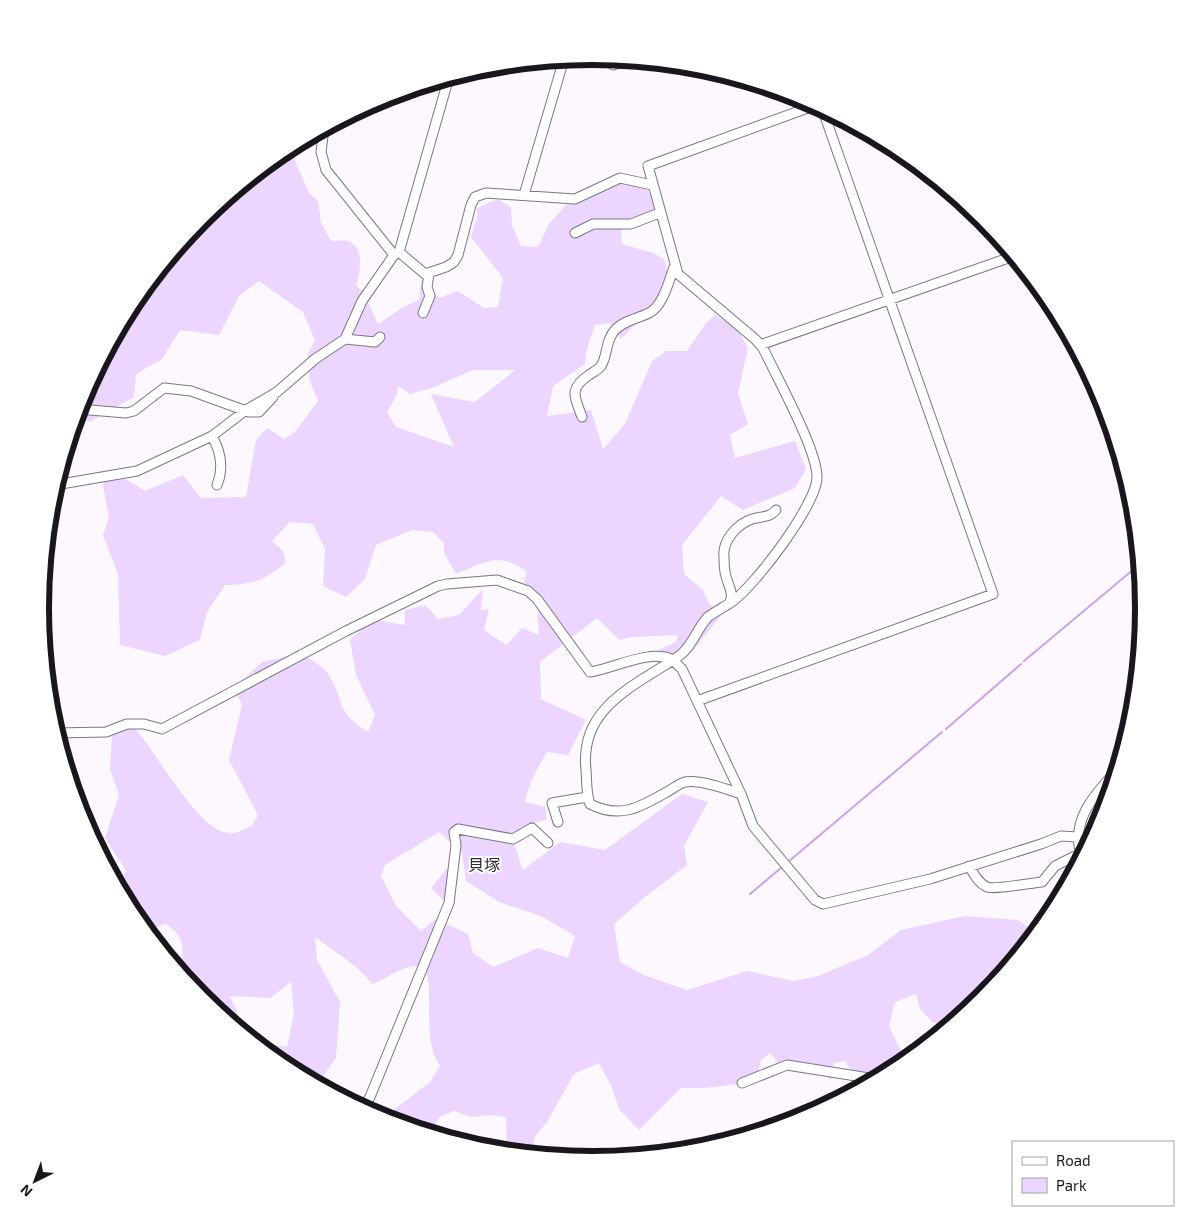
<svg xmlns="http://www.w3.org/2000/svg" width="1184" height="1216" viewBox="0 0 1184 1216" font-family="'Exo 2','Noto Sans JP',sans-serif">
<style>
.green{fill:#ecd5fe;fill-rule:evenodd}
.lines{fill:none;stroke-linecap:round;stroke-linejoin:round}
.stream{stroke:#cba2e9;stroke-width:2}
.minor-casing{stroke:#7d7683;stroke-width:11}
.minor{stroke:#fff;stroke-width:9}
.labels{text-anchor:middle;dominant-baseline:central;stroke-width:4;stroke-linejoin:round;paint-order:stroke}
.quarter-label{font-size:16px;fill:#302a35;stroke:#fff}
.rim{fill:none;stroke:#1a171c;stroke-width:6}
</style>
<rect width="100%" height="100%" fill="#fcf8fe"/>
<!-- green -->
<path class="green" d="M284,150l7,2 18,41 9,8 3,22 10,18c5,0 12,-1 16,0 19,6 13,32 9,44l7,7 15,32 27,-18 14,-6 3,-23 17,21 19,-7 26,17 14,-1 5,-29 -32,-41 6,-20v-9l21,-9 13,8 1,18 9,21 17,1 11,-23 17,-19 55,-24 23,5 9,12 2,15 -34,17 1,14 31,9 11,6 7,29 -50,51 -10,-16 -16,2 -9,27 -1,12 -32,22 -6,30 44,-6 12,39 22,-25 27,-63 14,-10h21l19,-28 9,-8 21,12 12,21 -10,45 10,31 -18,11 5,23 60,-17 11,28 -11,19 -52,22 -22,-14 -39,49 2,29 19,16 6,14 13,10 -31,39 -19,15 -16,-6 -2,-10 22,-10 2,-7 -46,2 -13,3 -22,-22 -57,44 1,37 45,21 -18,35 -21,-3c-9,16 -19,32 -22,50l21,5v13l-14,3 -18,21 9,26 37,-28 45,8 77,-56 26,8 -24,44 3,19 -42,32 -31,27 6,38 24,13 43,15 60,-19 47,10 24,-5 50,-21 33,-25 64,-14 53,4 18,13c-17,21 -63,85 -87,90 -5,1 -11,0 -16,0l-13,-14 -4,-15 -21,8 -6,24 12,25 7,8c-13,11 -32,25 -48,24l-15,-22 -11,2 -3,16 -26,-13 -27,-3 -8,-10 -9,7 -5,22 -51,6h-24l-42,42 -20,-21 -8,-24 -12,-22 -25,11 -27,48 -12,14 -4,18 -24,-2 -1,-35 -17,-2 -17,2 -18,-6 -14,6 -11,16 -48,-15 -11,-6h21l39,-30 10,-16c-18,-26 -6,-65 -14,-97 -16,-9 -38,9 -53,15l-18,-18 -40,-29 2,23 23,42 -4,56 -18,26 -33,-17 -31,-25 33,5 7,-33 -3,-32 -21,16 -40,-2 7,15 1,18 -31,-26 -11,-25 -14,-13c2,-19 1,-30 -16,-41l-20,6 -13,-16 -15,-28 8,-15 -21,-33 14,-43 -9,-26 2,-34 21,-8c23,21 67,112 101,106 6,-1 12,-5 18,-7l6,-11 -29,-55 13,-55 -8,-17 28,-26 39,-9c8,6 23,13 28,22 17,29 5,35 39,57l7,-17 -19,-40 -6,-35 21,-21 34,6v-15l20,-5 13,14 21,-4 24,-26 -2,21 8,-1 -5,21 22,15 16,-17 17,7 -2,-32 -11,-9 -2,-14 3,-8c-28,-21 -43,-10 -71,2l-12,-21v-10l-11,-11 -21,-2 -36,15 -11,34 -19,18 -23,-11 2,-37 -12,-25 -23,-2 -18,19 11,10 3,11c-20,18 -34,23 -61,23l-18,27 -7,28 -35,16 -45,-11 -2,-71 -15,-39 6,-17 -6,-33 6,-16 36,22 38,-16 18,23 45,-1 10,-57 11,-12 17,11 11,-7 23,-31 -8,-19 -3,-27 8,-14 -12,-29 -44,-31 -20,15 -20,39 -39,-5 -18,29 -26,15 -2,23 -44,25 -13,-10 5,-16 51,-95 69,-84zM473,370h42l-40,32 -44,-8 23,53 -58,-20 -9,-15 10,-17 1,-9 12,8 22,-6zM439,832l23,21 4,28 33,21 42,14 34,20 -7,22 -30,-10 -45,19 -20,-14 -5,-19 -19,-9 -11,-8 -17,14 -25,-25 -15,-30 4,-11z
M447,868l8,13 -12,19 -12,-12z"/>
<g class="lines">
<!-- stream -->
<path class="stream" d="M1024,661l116,-97
M946,729l75,-65
M788,862l154,-130
M750,894l32,-27"/>
<defs>
<path id="minor" d="M613,65l16,-5
M324,128l-3,24 5,18 68,85
M524,195l40,-136
M575,233l18,-9h38l28,-11
M399,252l50,-175
M423,313l7,-17 -3,-9 2,-13
M345,339l30,3 5,-5
M760,345l254,-89
M78,409l48,4 8,-2 30,-23 27,3 58,21h10l14,-15
M582,417c-7,-20 -14,-28 7,-42 4,-3 9,-5 12,-9 7,-11 4,-25 14,-36 9,-10 22,-11 34,-17 14,-7 20,-32 25,-46
M212,436c9,16 12,32 5,49
M55,485l82,-14 75,-35 34,-26 31,-18 38,-33 30,-20 17,-38 32,-46 5,-3 26,22 21,-7 8,-5 4,-7 13,-50 4,-8 11,-4 89,6 45,-21 32,7
M730,602c4,-10 -2,-16 -4,-26 -2,-6 -2,-13 -2,-19 -2,-16 13,-33 28,-38 10,-3 17,-1 24,-9
M697,701l296,-107 -171,-486
M56,733l50,-1 21,-8h17l18,5 184,-98 92,-45 9,-2 50,-4 31,11 9,8 53,73c22,-3 60,-23 81,-13 4,2 7,7 11,10l59,125 12,32 62,74 8,4 107,-25 111,-35 20,-8 16,1
M741,794c-14,-5 -42,-15 -56,-12 -7,2 -14,8 -20,11 -26,15 -46,26 -75,11 -4,-11 -3,-22 -4,-34 -7,-63 49,-84 93,-114 13,-9 18,-28 29,-39 8,-6 18,-11 25,-16 23,-17 84,-97 84,-124 0,-28 -41,-101 -54,-129l-8,-9 -77,-65 -30,-108 168,-61
M558,822l-6,-19 35,-6
M1082,857c-13,-35 12,-62 34,-86
M969,866c5,8 9,17 18,21 7,3 44,-4 55,-5l13,-16 30,-15
M742,1083l45,-18 88,14
M363,1108l7,-11 79,-194 7,-58 -2,-13 4,-3 55,10 19,-11 16,15"/>
</defs>
<!-- minor casing -->
<use href="#minor" class="minor-casing"/>
<!-- minor -->
<use href="#minor" class="minor"/>
</g>
<g class="labels">
<!-- quarter labels -->
<g class="quarter-label">
<text x="484" y="864">貝塚</text>
</g>
</g>
<!-- crop -->
<path d="M0 0H1184V1216H0ZM49 608a543 543 0 1 1 1086 0a543 543 0 1 1-1086 0Z" fill="#fff" fill-rule="evenodd"/>
<path class="rim" d="M49 608a543 543 0 1 1 1086 0a543 543 0 1 1-1086 0Z"/>
<!-- legend -->
<rect x="1012" y="1141" width="162" height="65" fill="#ffffff" stroke="#a3a2a4"/>
<rect x="1022" y="1157" width="25" height="8" fill="#ffffff" stroke="#a3a2a4"/>
<text x="1056" y="1166" font-size="15" fill="#1a171c">Road</text>
<rect x="1022" y="1178" width="25" height="15" fill="#ecd5fe" stroke="#a3a2a4"/>
<text x="1056" y="1191" font-size="15" fill="#1a171c">Park</text>
<!-- north arrow -->
<g transform="translate(35 1181) rotate(222)" stroke="#ffffff" stroke-width="4" paint-order="stroke">
<path d="M0-4L9 19L0 12L-9 19Z" fill="#1a171c"/>
<text y="-8" font-size="14" font-weight="bold" text-anchor="middle" fill="#1a171c">N</text>
</g>
</svg>
